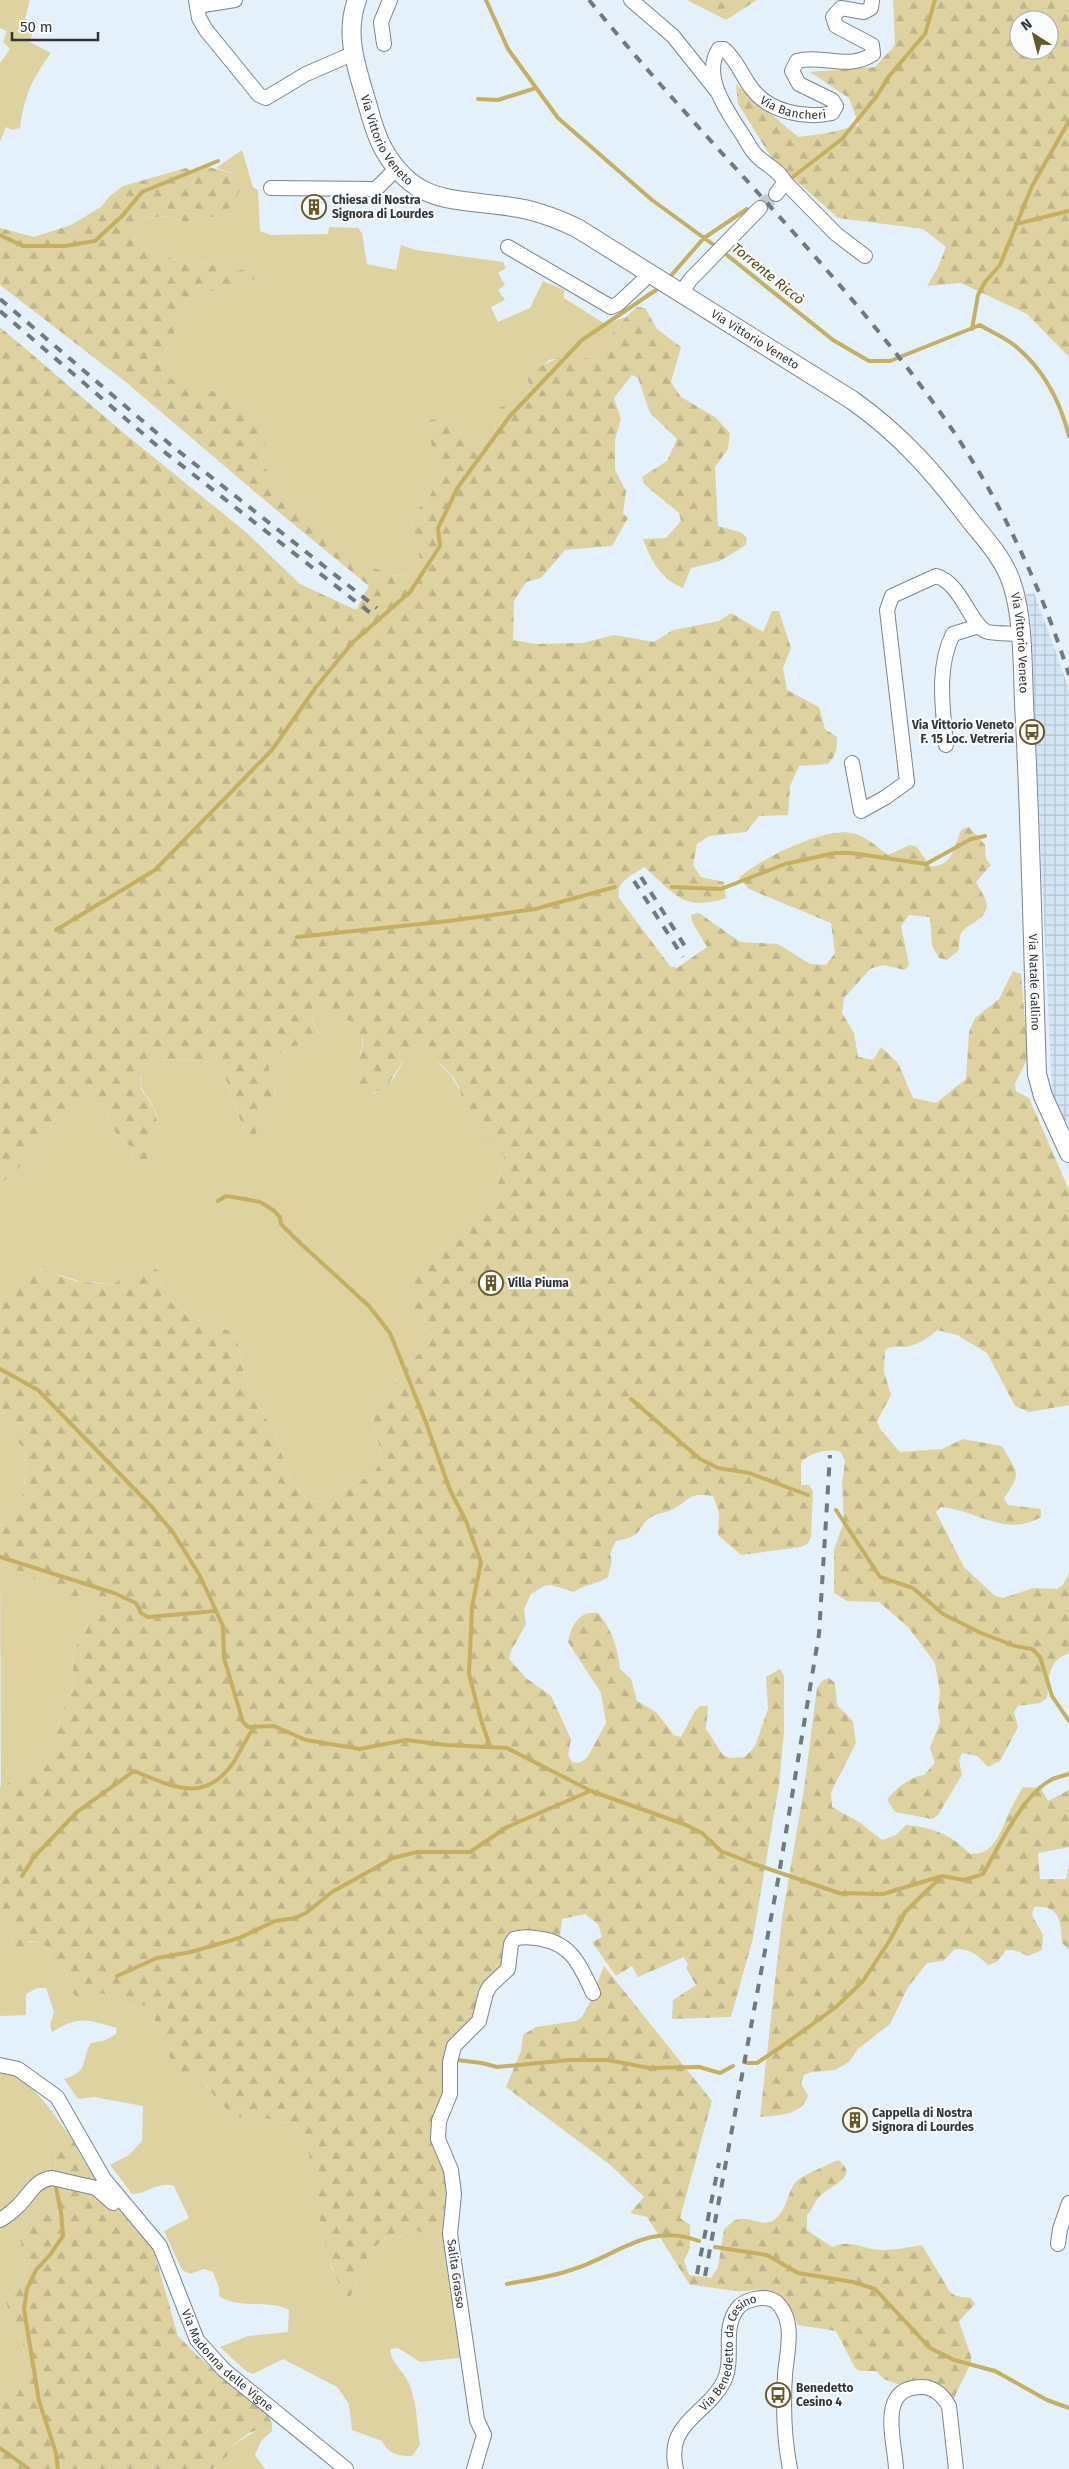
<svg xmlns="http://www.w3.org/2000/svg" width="1069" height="2469" viewBox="0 0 1069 2469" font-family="'Fira Sans',sans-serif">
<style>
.industrial{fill:url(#industrial-grid)}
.green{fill:#ded2a1}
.forest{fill:url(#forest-firs);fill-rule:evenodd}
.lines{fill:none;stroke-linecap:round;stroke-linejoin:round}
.stream{stroke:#c4b060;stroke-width:4}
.minor-tunnel{stroke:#c0cbd3;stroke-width:14;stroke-dasharray:14 7;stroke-linecap:butt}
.minor-casing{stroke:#7c868f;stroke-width:16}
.major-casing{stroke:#7c868f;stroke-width:20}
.minor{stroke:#fff;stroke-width:14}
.major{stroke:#fff;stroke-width:18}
.rail{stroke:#71787e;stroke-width:4;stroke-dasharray:9 9;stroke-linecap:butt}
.labels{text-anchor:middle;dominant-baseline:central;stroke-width:4.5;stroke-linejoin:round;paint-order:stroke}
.street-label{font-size:12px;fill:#303539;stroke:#f9fbfd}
.poi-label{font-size:12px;font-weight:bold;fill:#303539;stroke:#f9fbfd;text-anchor:start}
.water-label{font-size:14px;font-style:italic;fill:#594b0b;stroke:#f9fbfd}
</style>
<defs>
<pattern id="industrial-grid" width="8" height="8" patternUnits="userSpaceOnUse" patternTransform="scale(1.25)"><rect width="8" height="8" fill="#d3e5f4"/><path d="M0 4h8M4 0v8" fill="none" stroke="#b5c5d2"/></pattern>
<pattern id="forest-firs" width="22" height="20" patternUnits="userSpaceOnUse" patternTransform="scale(1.25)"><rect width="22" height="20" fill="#ded2a1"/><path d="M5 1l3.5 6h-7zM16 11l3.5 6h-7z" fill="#bfb58b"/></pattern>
</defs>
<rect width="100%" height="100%" fill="#e4f0fa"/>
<!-- industrial -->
<path class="industrial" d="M1034,592l35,97v432h-5l-12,-26 -22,-481 -4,-14v-6z"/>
<!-- green -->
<path class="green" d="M0,0h30l-5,19 10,3 -5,20 21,11c-18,24 -28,45 -31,75l-8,2 -6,-3 -6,15v-79l10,-14 -7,-7 4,-11 -7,-3z
M242,150l11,37 5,3 2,41 11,4 57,-1 1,-7 29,1 4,5 5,31 29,6 5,-25 15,5 87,12 3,6 -8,5 7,12 -7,5 7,10 -14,7 7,15 32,-14 13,-27 21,9v8l41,26 21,-7 -31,37 -15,6 -23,-2 -8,2 -21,20 3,21 -36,20 2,22 -5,6 -16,2 -22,-23 -13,45 -10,21 -20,23 9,43 -15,16 -15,-1 -27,-11 -72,-65 -31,-37 8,-30 -104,-56 -6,-14 16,-26v-15l17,-24 70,-20 -11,-9 -15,3 -31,-8 -32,-4 -37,-14 -1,-14 7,-13 29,-2 13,6 52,-48 -19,-6z
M320,1013c8,2 23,3 30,8 21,15 10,34 2,53l22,20 20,-16 13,-24 8,-5 17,8 18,17 10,17 5,19 6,11 33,35 -8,41 -8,9 -67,119 12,12 -9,14 -11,7 -40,53 2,23 5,13 -2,19 -5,8 -45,24 -11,4 -11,-3 -14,-16 -17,-49 -29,-51 -9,-45 -9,-8 -40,-13 -9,-11 -11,-6 -6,-7 -1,-20 -37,3 -10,9 -21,-3h-11l-43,-13 -39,40v-125c15,-11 27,-23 37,-38 14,-19 20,-38 45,-43 5,-1 11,-2 15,0 13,8 13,21 20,32 3,5 10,9 15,12l1,20 26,-39c-2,-6 -2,-14 -5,-20 -10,-22 -20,-16 -8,-44 22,-10 43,-1 66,-3l13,15 20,58 15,-11v-11l16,-18 -8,-23 1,-9c15,-14 33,-18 52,-23l-10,-23z
M0,1404l12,32 8,8 6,11 -2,36 -12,23 -12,13z
M0,1562l68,34h17l8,7 1,9 -20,38 -2,14 2,21 -10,21 -13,41 -19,24 -31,17z
M0,1917c9,7 12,19 12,29l24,-5 8,3 9,18 12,9 13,27c24,-5 29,-9 48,9l23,-2 5,7 1,16 39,44 8,3 6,13 33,30 11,-4 26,8 14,1 14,11 11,66 15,69 18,29 21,-49 17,-12 10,1 15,-9 30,13 25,115 -48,5 -22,-14 -8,1c1,15 15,23 20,37 7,18 7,39 10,59l-8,11c-14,0 -23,-2 -30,-15l-30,-11 -3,-26 -12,-17 -54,-28 -30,15 -7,-3 -26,-24 28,-11 40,-4 1,-22c-20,-11 -49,0 -70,-14v-8l-6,-16 -9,-3 -14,5 -8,-4 -18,-39 25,-13 -15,-32c-17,-5 -26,8 -42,8l-22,-29 19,-10 13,-14 1,-35 -49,-9 -16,2 -14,-20c26,-8 16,-17 27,-36l15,-3 10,-6 1,-6c-31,-8 -36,-13 -65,4l-2,-7 4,-13 -8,-24h-9l-11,6v21l-26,1z
M0,2069c30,8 52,43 70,67l-15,13 1,44 -29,32 -6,13 5,30 -7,16 -15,15 17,39 6,28 -10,29 -17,6z
M257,2430l15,1 -11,10 -6,14 10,14h-53l17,-21z"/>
<!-- forest -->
<path class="forest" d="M687,0h70l-31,20z
M893,0h176v357l-42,-43 -66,-31 -34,3 11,-19 8,-20 -23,-18 -85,-11 -65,-58 -35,-56 -2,-20 62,53 30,-4 31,-8 -10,-27 -39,-26 65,-5 20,-22zM1019,20h30v30h-30z
M208,167l27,7 8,12 -16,26 -14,5 -30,5 -13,-6 -29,2 -7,13 1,14 37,14 32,4 31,8 15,-3 12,9 -71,20 -17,24v15l-16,26 6,14 14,6 62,16 28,35 -8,29 31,37 72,64 27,12 15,1 15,-16 -9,-43 20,-23 9,-21 -15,-51 8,-3 21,9 22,23 16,-2 5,-6 -2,-22 5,-14 31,-6 -3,-21 2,-8 27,-14 23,2 15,-6 31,-37 11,-10 8,1 12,21 24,18 -10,35 10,15 34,20 15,16 -2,16 -13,18 3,59 22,6 7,6 -1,7 -26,16 -29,7 -8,20c-22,-9 -32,-27 -40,-49l23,-1 15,-17 -2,-8 -35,-29 -2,-7 25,-16 10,-22 -27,-26 -12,-35 -6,-3 -18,23 7,21 -6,21v30l11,21 -3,22 5,5 -16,28 -47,4 -24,28 -15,4 -12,19 -1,39 23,4 47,-1 31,-8 40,7 19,-12 46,-9 12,-8 32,19 9,-21h7l12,37 -8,20 4,22 32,17 6,22 12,8c1,11 -2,20 -9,27l-29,2 -9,20 -2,29 -29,1 -13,16 -37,4 -12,8 -4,21 8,12 23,5 2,16c-44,14 -50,-4 -82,-31 -12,9 -29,14 -25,31l51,68 7,2 30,-21 -15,-25 -1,-7 8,-2 41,29 38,2 32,20 16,1 9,-12 -4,-30 -82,-34 -10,-11c20,-19 86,-51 113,-45 13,2 26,15 36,22l22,-10 7,2 13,19c22,2 25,-20 31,-36l8,-3 16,18 1,14 5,6 -15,17c11,20 19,27 -4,42 -4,2 -9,5 -11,10 -2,4 -2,11 -2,16l-12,10 -8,-2 -7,-12 -2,-29 -21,-2 -8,11 8,38 -4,6 -22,-5 -13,4 -26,29 -2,15 12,20 4,24 15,3 8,-13 17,16 15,35 23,5 30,-24 3,-47 6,-14 24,-19 14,-28 8,3 7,83 -13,27 1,7 13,7 40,92v215l-40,7 -14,-6 -28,-53 -30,-18 -20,-5c-8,8 -20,15 -32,17 -8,0 -12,-2 -20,3l-1,22 7,23 -14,26 3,8 20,23 42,-3 21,-10 39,7c15,27 21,25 2,52l4,7 33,4v8c-36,21 -64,-7 -100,-10l-5,5 28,55 31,29 8,2 30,-10 24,1 6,-4 6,-12v80c-23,9 -19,24 -22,45l-7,5 -22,3 -4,6 4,15 -18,34 -12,6 -11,-11 -15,-3 -3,7 3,15 -24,40 -6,4 -37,-7 -8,-12c8,-12 24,-23 37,-25l11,-12 -5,-15 10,-26 -2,-14 2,-16 -5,-29 -27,-36 -29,-25 -32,-1 -13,-8v-43l10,-29 -2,-37 3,-23 -4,-9c-12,-4 -31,1 -40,10v23h8l4,6 -2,46 -4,7 -6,3 -60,8 -23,-20 1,-23 -6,-16c-27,-4 -21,4 -42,14 -5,3 -12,3 -18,6 -18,10 -6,20 -37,25l-6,13 2,7 -4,16c-10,7 -22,7 -34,15l-23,-7 -7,1 -13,8 -7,15 2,15 -15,27 -2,8 17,19 25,18 20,43 -3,16 4,7 7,1 8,-5 19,-35 -5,-30 -33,-51c4,-17 10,-31 30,-29 14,16 20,36 22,56l11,10 6,22 19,11 18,23 7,2 14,-26 5,-5h8l-2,23 17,26 7,3 15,-1 10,-11 13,-37 -2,-32 14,-8 4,7v56l-5,53 -26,153 -22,79 -59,2 1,-19 23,-15 -10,-17 2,-3 -4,-8 -46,20 -6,-11 -16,10 -24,-34 10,-5 -4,-13 -13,-10 -23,5 -2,17 -46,-2 -8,30 -28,53 -22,23 -9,50 -12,32 14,58 -1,33 -5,29 -30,-13 -15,9 -10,-1 -17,12 -21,49c-27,-22 -38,-127 -44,-164l-14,-11 -14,-1 -26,-8 -11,4c-17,-7 -32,-28 -40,-43l-7,-3 -16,1 -23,-45 -1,-16 -5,-7 -23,2c-19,-18 -24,-14 -48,-9l-10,-10 1,-9 -4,-8 -12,-9 -9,-18 -8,-3h-5l-14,9 -5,-4c0,-10 -3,-22 -12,-29v-130l32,-16 19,-24 13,-41 10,-21 -2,-21 2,-14 20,-38 -1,-9 -8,-7h-17l-68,-34v-35l12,-13 12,-23 2,-36 -6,-11 -8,-8 -12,-32v-95l29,-39c19,-3 34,10 53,12 11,1 21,1 31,3l11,-9 28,-10 9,7 1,20 6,7 11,6 9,11 40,13 9,8 9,45 29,51 17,49 14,16 11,3 11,-4 45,-24 5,-8 2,-19 -5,-13 -2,-23 40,-53 11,-7 9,-14 -12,-12 -10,-23 6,-32 13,-18 58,-46 8,-9 8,-41c-13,-13 -30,-27 -38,-44 -4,-7 -4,-15 -6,-22 -8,-21 -26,-32 -45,-41 -24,17 -16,42 -56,47l-8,-9 1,-13 10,-24 1,-11 -13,-18 -30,-8 -9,4 10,22c-19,5 -37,9 -52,23 -2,15 8,26 7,41l-16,9v11l-5,12 -10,-1 -20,-58 -13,-15c-23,2 -44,-7 -65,3l-7,15 1,10 13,19 5,21 -16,40 -10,-2 -1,-20c-5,-3 -12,-7 -15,-12 -7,-11 -7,-24 -20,-32 -4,-2 -10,-1 -15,0 -25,5 -31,24 -45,43 -10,15 -22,27 -37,38v-857l125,107 122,99 53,51 56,26 13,-24 -88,-72 -154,-131 -127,-98v-57l34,9 37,-12 30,-18 9,-11 13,-10 63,-18 8,4z
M829,1678l6,5 2,22 16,16 3,22 -25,49 1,15 27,15 23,18 14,-5 10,-10c26,2 46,10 64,29 24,1 30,-21 38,-39 4,-10 10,-19 15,-28l18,1 7,13 21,-11v57l-31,6 2,26h26l3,-13v84l-7,-7c-1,-20 -1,-38 -28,-36l-2,8 11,20 -1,15 -14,6 -14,-6h-8l-9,12 -9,3c-10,-10 -19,-17 -33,-16l-12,12 -16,2 -19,24 -18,37 -32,25 -9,13 -14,8 -23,2 -8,3 -3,8 7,13c-7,20 -30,19 -48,21l22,-199 22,-129 13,-101 5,-7z
M604,1966l108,135 -32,117 10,7v23l-6,13 5,14 22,3 7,-11 6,-38c4,-3 8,-8 12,-9 13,-5 26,8 38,0 12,-8 12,-23 20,-36 5,-8 34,-19 44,-24 23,17 -8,25 -18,36 -6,6 -7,13 -13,19v15l25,17c17,-8 29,1 46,3 14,1 30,-3 44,-5l28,47 6,4 15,2 4,6 -16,17 12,35v7l-18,37c-20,-19 -26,-28 -53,-15l-16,-6 -8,-8h-15l-6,-3 -19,-37 -38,-6c-12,-30 -20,-38 -52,-34 -14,1 -40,-5 -56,-6l-43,-68 -17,-4 14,-16 -35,-33 -103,-77 15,-36 2,-16 13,-8 40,-6 6,-4 8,-15z
M70,2136l17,30 67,85 24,85 21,21 69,59 4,7v8l-15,-1 -8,3 -20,15 -2,8 -15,13h-212v-68l17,-6 10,-29 -6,-28 -17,-39 15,-15 7,-16 -6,-30 7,-13 29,-32 -1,-44z"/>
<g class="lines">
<!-- stream -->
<path class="stream" d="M486,0l22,49 50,69 94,82 70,51 111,89 36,21h21l90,-36c11,7 24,12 34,20 29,23 46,56 55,91
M478,99l20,1 38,-12
M790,179l52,-40 34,-42 14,-22 35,-41 10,-34
M1016,224l53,-13
M0,235l23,11h42l30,-5 28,-26 19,-23 76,-31
M668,279l36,-41 43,-29
M972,329l6,-34 7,-13 15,-17 32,-79 37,-65
M672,887l49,2 64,-25 50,-11h16l75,11 45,-25 14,-3
M56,930l99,-60 117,-120 44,-63 37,-45 57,-50 30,-46 -2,-18 20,-41 52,-71 72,-76 80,-54
M297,937l152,-16 86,-12 80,-22
M218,1201l8,-5 19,3 15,3 13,8 7,7 1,7 19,19 69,63 21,27 35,87 25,70 16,31 15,41 -9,45 -3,67 12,46 9,26
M0,1369l38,21 114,117 22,27 26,42 23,50 1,32 19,64 5,5 26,-1 32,14 54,9 46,-9 41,5 60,3 84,43 95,34 16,8 19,18 33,13 85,29 44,1 59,-18 22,4 19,-6c16,-27 40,-80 68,-94 5,-3 12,-4 18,-6
M631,1399l69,60 18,9 31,5 59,22
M836,1510l44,67 33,11 30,26 38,19 34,13 17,3 8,8 12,39 17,25
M0,1557l114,36 22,10 5,10 7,4 68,-6
M22,1876l12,-19 43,-45 57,-41c40,16 72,34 101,-11 7,-12 12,-23 20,-34
M117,1976l40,-18 34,-6 48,-14 36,-17 20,-3 11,-5 26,-21 61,-34 24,-6h53l37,-25 83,-36
M457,2060l25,3 15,4 73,-7h38l41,8 50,-1 21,6 13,-7
M747,2063h10l28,-19 51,-37 27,-26 27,-41 15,-28 36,-35
M56,2188l5,24 2,24 -13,19 -14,15 -9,19 -3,20 15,92 17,52 2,16
M715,2247l52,8 31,18 55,9 22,7 55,59 24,12 41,11 52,29 22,8
M507,2284c21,-4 44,-7 64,-14 45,-13 77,-49 128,-29
M0,2448l29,21"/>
<!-- minor-tunnel -->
<path class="minor-tunnel" d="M760,208l16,-14"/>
<defs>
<g id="minor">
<path d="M196,0l3,18 7,12 53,65 7,3 40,-24 46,-20"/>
<path d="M631,0l42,36 43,54"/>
<path d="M197,6l38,-6"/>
<path d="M384,44l-3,-22 9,-22"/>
<path d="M785,182l51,52 29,22"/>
<path d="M271,188l101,1 5,-1 20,-20"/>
<path id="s1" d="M776,194l9,-12c-7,-13 -18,-16 -28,-26 -6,-5 -10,-15 -15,-22 -14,-22 -41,-58 -23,-85h5c14,12 18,28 29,41 17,22 53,29 79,23l4,-7 -4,-6 -33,-16 -7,-13 5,-10c26,-7 51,10 76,-7l-1,-9 -36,-19 -3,-9 8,-9 23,4 7,-4 1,-8"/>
<path d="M508,247l103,60 7,-3 33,-31"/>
<path d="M682,292l8,-12 70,-72"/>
<path d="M946,745c-3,-36 -10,-77 7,-111l26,-8"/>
<path d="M852,763l9,48 25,-14 21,-15 -20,-172 5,-14 44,-20c26,7 35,52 52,56 10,2 22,1 32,2"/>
<path id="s2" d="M0,2065l18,4 39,28 47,82 56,67 37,94 27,30 122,99"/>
<path d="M0,2220c7,-4 13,-9 19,-15 11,-11 16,-25 33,-27l44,10 17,15"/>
<path d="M1058,2244l2,-15 9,-26"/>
<path d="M474,2469l10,-34 -7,-15 -27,-186 4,-40 -3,-24 -13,-31 1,-18 11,-27v-32l4,-16 25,-25 7,-28 4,-7 18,-17 3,-25 3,-5c10,-3 18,-2 28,0 30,5 39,28 51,54"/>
<path id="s3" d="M676,2469c-11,-47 31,-54 48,-88 11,-23 -3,-53 14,-73 6,-8 23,-12 32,-9 10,2 17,17 18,26 3,15 -2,34 -3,50 -2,31 -1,63 5,94"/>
<path d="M896,2469c-1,-28 -20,-82 26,-82 13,0 21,9 27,19l7,63"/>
</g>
<g id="major">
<path id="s4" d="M357,0c-12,32 -2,62 7,93 6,19 10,40 20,57 32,57 74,48 128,57 23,3 44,11 65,21l275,172c51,36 84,75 121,124 15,18 32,37 39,60 13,39 10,96 13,138 6,117 8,234 12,352l6,22 26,57"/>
</g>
</defs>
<!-- minor casing -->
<use href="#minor" class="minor-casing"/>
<!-- major casing -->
<use href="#major" class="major-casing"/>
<!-- minor -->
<use href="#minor" class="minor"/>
<!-- major -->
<use href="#major" class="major"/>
<!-- rail -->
<path class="rail" d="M589,0c111,138 242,261 346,405 59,81 104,175 134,270
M0,299l172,147 205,162
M0,311l162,139 211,165
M641,877l47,74
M634,881l49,76
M697,2274l22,-111
M705,2276l73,-396 41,-246 11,-179"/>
</g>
<!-- icons -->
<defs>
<symbol id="building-ring" viewBox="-11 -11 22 22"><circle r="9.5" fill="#f9fbfd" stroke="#665926" stroke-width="1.5"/><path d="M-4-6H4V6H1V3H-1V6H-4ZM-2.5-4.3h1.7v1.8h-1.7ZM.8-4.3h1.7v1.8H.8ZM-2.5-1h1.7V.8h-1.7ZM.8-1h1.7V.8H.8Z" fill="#665926"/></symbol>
<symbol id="bus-ring" viewBox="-11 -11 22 22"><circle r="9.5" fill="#f9fbfd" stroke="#665926" stroke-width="1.5"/><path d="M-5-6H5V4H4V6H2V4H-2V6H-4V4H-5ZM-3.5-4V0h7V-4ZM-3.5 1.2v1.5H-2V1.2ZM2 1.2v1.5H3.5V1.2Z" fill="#665926"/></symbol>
</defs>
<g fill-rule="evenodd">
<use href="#building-ring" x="300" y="193" width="28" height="28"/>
<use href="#bus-ring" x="1018" y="718" width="28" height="28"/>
<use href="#building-ring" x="477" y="1269" width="28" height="28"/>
<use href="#building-ring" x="841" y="2106" width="28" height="28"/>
<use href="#bus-ring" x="764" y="2381" width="28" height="28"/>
</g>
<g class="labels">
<!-- street labels -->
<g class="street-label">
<text stroke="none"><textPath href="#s1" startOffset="275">Via Bancheri</textPath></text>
<text stroke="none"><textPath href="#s4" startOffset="148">Via Vittorio Veneto</textPath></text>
<text stroke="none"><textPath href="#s4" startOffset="582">Via Vittorio Veneto</textPath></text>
<text stroke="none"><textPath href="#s4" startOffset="1002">Via Vittorio Veneto</textPath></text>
<text stroke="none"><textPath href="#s4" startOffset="1342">Via Natale Gallino</textPath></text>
<text transform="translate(456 2274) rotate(82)">Salita Grasso</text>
<text stroke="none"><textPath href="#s3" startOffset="136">Via Benedetto da Cesino</textPath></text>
<text stroke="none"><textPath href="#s2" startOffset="384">Via Madonna delle Vigne</textPath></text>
</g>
<!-- poi labels -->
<g class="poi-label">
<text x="332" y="200">Chiesa di Nostra<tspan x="332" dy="14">Signora di Lourdes</tspan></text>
<text x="1014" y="725" text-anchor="end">Via Vittorio Veneto<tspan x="1014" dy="14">F. 15 Loc. Vetreria</tspan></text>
<text x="508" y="1283">Villa Piuma</text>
<text x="872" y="2113">Cappella di Nostra<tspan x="872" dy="14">Signora di Lourdes</tspan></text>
<text x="796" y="2388">Benedetto<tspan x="796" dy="14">Cesino 4</tspan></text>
</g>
<!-- water labels -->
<g class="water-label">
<text transform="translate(768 274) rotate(39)">Torrente Riccò</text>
</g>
</g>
<!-- north arrow -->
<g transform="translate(1034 35) rotate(324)"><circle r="24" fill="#f9fbfd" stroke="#a9acaf"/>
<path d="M0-4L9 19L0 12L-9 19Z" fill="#665926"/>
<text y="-8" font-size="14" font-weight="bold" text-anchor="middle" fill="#303539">N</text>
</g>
<!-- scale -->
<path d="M12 32v8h86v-8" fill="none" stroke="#303539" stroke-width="2.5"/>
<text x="20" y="32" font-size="15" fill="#303539" stroke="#f9fbfd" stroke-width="4" paint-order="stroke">50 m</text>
</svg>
